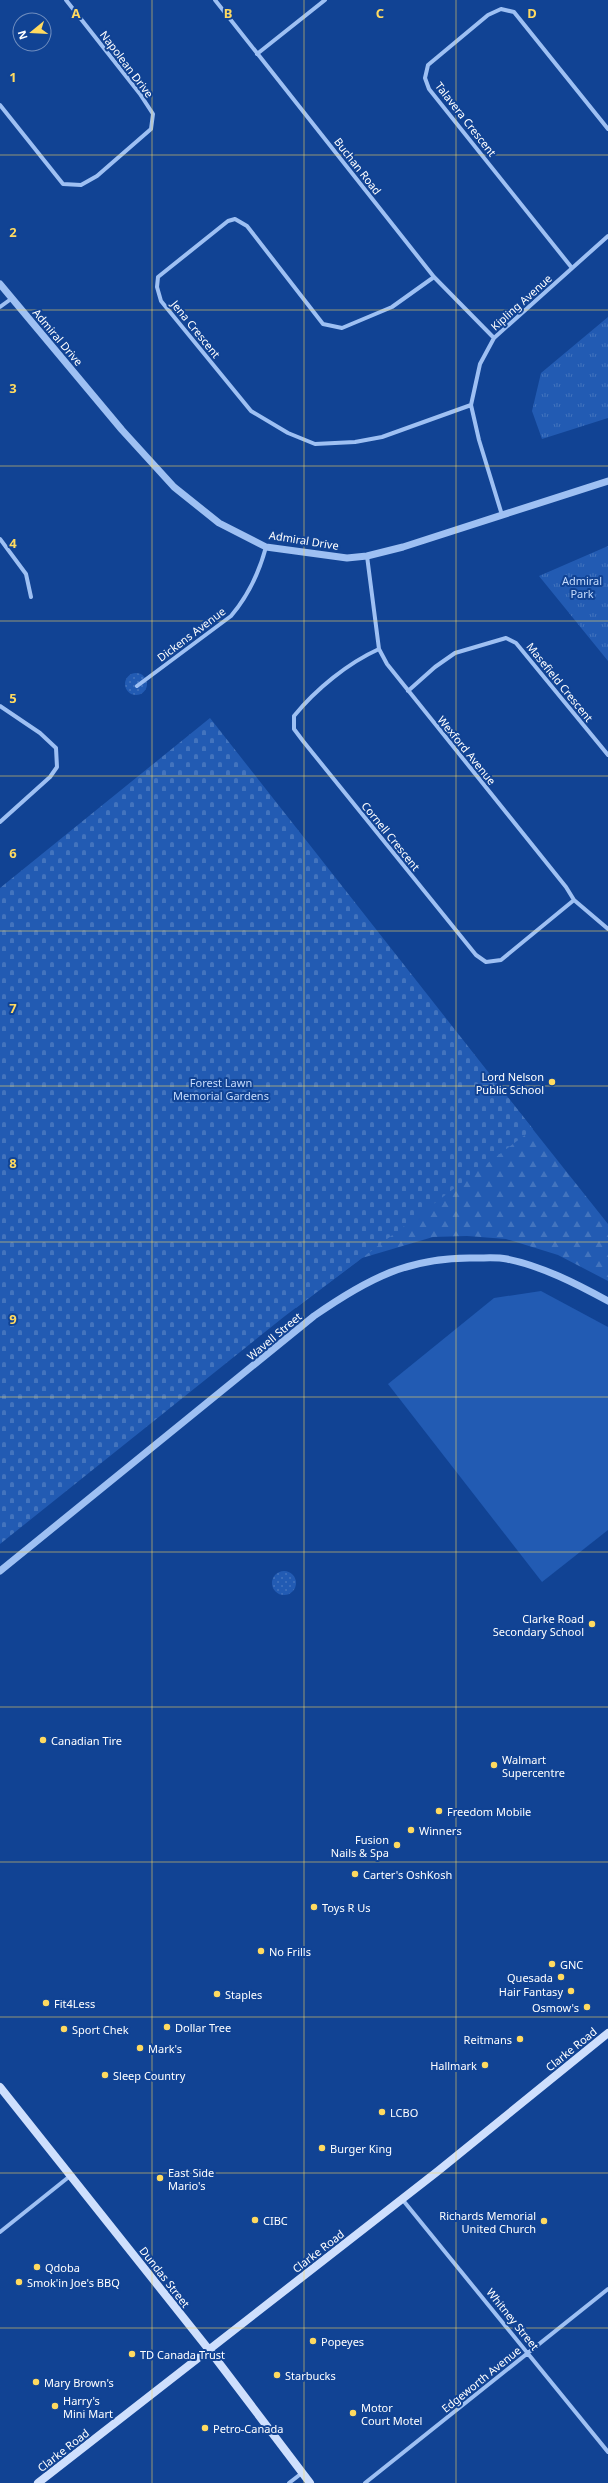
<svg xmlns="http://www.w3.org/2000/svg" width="608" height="2483" viewBox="0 0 608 2483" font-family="'Noto Sans',sans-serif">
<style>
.grass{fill:url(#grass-dots)}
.forest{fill:url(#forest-firs)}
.cemetery{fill:url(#cemetery-stones)}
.park{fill:url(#park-tufts)}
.garden{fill:#225bb3}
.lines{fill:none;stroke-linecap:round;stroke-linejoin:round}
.minor{stroke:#9ec0f3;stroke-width:4}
.tertiary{stroke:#9ec0f3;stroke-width:7}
.secondary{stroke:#cedffd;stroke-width:8}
.grid{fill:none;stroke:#ffda60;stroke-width:1;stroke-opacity:0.55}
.poi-dot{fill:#ffda60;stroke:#114394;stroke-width:1.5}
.labels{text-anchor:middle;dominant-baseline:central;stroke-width:4;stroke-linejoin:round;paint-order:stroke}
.street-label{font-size:11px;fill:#fff;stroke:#114394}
.park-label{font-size:11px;fill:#c6dcfd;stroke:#114394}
.poi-label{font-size:11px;fill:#fff;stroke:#114394;text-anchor:start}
.grid-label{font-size:13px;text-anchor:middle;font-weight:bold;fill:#ffda60;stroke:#114394;stroke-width:4;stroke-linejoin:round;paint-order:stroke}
</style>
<defs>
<pattern id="grass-dots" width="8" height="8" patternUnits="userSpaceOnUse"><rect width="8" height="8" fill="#225bb3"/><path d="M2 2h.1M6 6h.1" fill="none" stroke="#4374be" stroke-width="1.8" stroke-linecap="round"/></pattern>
<pattern id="forest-firs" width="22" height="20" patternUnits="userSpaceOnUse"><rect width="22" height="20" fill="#225bb3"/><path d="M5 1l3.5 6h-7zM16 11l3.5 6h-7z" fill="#4374be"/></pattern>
<pattern id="cemetery-stones" width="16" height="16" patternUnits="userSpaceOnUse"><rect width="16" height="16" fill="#225bb3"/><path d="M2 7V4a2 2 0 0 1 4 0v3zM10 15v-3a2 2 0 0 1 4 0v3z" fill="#4374be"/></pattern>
<pattern id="park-tufts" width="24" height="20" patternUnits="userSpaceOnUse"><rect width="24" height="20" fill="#225bb3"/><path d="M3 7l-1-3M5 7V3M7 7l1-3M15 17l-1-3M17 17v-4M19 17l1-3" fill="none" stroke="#4374be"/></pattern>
</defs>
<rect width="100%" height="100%" fill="#114394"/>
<!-- grass -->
<path class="grass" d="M125 684a11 11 0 1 1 22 0a11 11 0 1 1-22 0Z
M272 1583a12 12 0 1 1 24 0a12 12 0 1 1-24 0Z"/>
<!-- forest -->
<path class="forest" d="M451,1026l157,198v57l-50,-26 -52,-16 -39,-3 -34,1 -71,21 -66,50 -25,-32z"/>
<!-- cemetery -->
<path class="cemetery" d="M210,718l323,411 -248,187 -285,228v-656z"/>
<!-- park -->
<path class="park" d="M608,317v101l-66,21 -10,-28 9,-38z
M608,546v115l-69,-85z"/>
<!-- garden -->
<path class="garden" d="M541,1291l67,36v203l-66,52 -154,-198 106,-86z"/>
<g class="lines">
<!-- minor -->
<path class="minor" d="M215,0l219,277 60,61
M257,54l68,-54
M0,105l63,79 18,1 16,-9 54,-47 2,-15 -13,-20 -74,-94
M572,268l-143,-179 -4,-11 3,-13 60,-50 13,-6 13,3 94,117
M434,277l-42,30 -50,21 -19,-4 -76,-98 -12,-7 -7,2 -70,56 -1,10 4,14 90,110 37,22 27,11 40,-2 27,-5 89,-32
M0,307l11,-8
M502,515l-23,-75 -8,-35 9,-41 14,-26 114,-102
M0,539l26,35 5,23
M367,556l12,93 8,15 179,223 8,13 34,29
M379,649c-31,14 -63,40 -85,67v13l9,12 173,214 10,7 15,-2 73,-60
M137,686l94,-70c18,-21 28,-43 35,-69
M408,691l27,-24 20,-14 51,-15 10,5 92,112
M0,706l40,27 16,15 1,19 -7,10 -50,45
M402,2199l206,253
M0,2232l70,-56
M289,2483l13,-10
M365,2483l243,-194"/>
<!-- tertiary -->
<path class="tertiary" d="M0,284l122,146 52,57 45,36 47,24 81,11 20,-2 36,-9 205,-66
M0,1571l314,-255c53,-37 96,-60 163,-58 9,0 20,-1 30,1 35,7 70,25 101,42"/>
<!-- secondary -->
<path class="secondary" d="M0,2087l210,264 100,132
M38,2483l400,-312 170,-138"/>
</g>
<!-- grid -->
<path class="grid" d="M152,0v2483M304,0v2483M456,0v2483M0,155h608M0,310h608M0,466h608M0,621h608M0,776h608M0,931h608M0,1086h608M0,1242h608M0,1397h608M0,1552h608M0,1707h608M0,1862h608M0,2017h608M0,2173h608M0,2328h608"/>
<!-- markers -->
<g class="poi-dot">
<circle cx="552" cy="1082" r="4"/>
<circle cx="592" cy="1624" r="4"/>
<circle cx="43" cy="1740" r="4"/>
<circle cx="494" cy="1765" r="4"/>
<circle cx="439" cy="1811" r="4"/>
<circle cx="411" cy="1830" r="4"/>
<circle cx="397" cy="1845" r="4"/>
<circle cx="355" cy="1874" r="4"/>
<circle cx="314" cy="1907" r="4"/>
<circle cx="261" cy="1951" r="4"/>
<circle cx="552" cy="1964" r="4"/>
<circle cx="561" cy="1977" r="4"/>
<circle cx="571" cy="1991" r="4"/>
<circle cx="217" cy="1994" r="4"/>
<circle cx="46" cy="2003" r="4"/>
<circle cx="587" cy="2007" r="4"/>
<circle cx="167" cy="2027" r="4"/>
<circle cx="64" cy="2029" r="4"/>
<circle cx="520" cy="2039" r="4"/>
<circle cx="140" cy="2048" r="4"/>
<circle cx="485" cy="2065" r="4"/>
<circle cx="105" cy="2075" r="4"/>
<circle cx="382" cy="2112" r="4"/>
<circle cx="322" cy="2148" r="4"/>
<circle cx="160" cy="2178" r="4"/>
<circle cx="255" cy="2220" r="4"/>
<circle cx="544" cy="2221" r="4"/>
<circle cx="37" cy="2267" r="4"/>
<circle cx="19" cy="2282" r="4"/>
<circle cx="313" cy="2341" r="4"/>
<circle cx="132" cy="2354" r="4"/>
<circle cx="277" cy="2375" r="4"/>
<circle cx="36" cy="2382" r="4"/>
<circle cx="55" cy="2406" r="4"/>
<circle cx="353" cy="2413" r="4"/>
<circle cx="205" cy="2428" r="4"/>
</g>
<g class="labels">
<!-- street labels -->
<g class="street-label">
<text transform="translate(127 64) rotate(53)">Napolean Drive</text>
<text transform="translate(466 119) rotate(52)">Talavera Crescent</text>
<text transform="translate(358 166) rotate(52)">Buchan Road</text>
<text transform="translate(521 302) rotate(-42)">Kipling Avenue</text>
<text transform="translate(196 329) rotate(51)">Jena Crescent</text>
<text transform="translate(58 337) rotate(50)">Admiral Drive</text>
<text transform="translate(304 540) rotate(9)">Admiral Drive</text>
<text transform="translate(191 634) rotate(-37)">Dickens Avenue</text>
<text transform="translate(560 682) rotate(51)">Masefield Crescent</text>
<text transform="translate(467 750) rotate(51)">Wexford Avenue</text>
<text transform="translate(391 836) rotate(51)">Cornell Crescent</text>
<text transform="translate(274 1336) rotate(-40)">Wavell Street</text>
<text transform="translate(571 2049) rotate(-39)">Clarke Road</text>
<text transform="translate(318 2251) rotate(-38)">Clarke Road</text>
<text transform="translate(165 2277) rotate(52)">Dundas Street</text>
<text transform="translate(513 2319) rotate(51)">Whitney Street</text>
<text transform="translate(481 2379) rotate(-39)">Edgeworth Avenue</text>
<text transform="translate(63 2450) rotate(-38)">Clarke Road</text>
</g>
<!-- park labels -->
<g class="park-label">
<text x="582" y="580">Admiral<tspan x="582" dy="13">Park</tspan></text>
<text x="221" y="1082">Forest Lawn<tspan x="221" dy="13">Memorial Gardens</tspan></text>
</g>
<!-- poi labels -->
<g class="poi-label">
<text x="544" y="1076" text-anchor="end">Lord Nelson<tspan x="544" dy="13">Public School</tspan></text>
<text x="584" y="1618" text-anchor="end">Clarke Road<tspan x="584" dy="13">Secondary School</tspan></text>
<text x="51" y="1740">Canadian Tire</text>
<text x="502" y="1759">Walmart<tspan x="502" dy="13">Supercentre</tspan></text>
<text x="447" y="1811">Freedom Mobile</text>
<text x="419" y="1830">Winners</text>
<text x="389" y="1839" text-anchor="end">Fusion<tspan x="389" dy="13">Nails &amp; Spa</tspan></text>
<text x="363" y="1874">Carter's OshKosh</text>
<text x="322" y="1907">Toys R Us</text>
<text x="269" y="1951">No Frills</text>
<text x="560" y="1964">GNC</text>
<text x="553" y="1977" text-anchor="end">Quesada</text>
<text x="563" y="1991" text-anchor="end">Hair Fantasy</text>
<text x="225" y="1994">Staples</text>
<text x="54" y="2003">Fit4Less</text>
<text x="579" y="2007" text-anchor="end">Osmow's</text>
<text x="175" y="2027">Dollar Tree</text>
<text x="72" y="2029">Sport Chek</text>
<text x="512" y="2039" text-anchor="end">Reitmans</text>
<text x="148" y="2048">Mark's</text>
<text x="477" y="2065" text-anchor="end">Hallmark</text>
<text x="113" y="2075">Sleep Country</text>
<text x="390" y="2112">LCBO</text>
<text x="330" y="2148">Burger King</text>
<text x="168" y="2172">East Side<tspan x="168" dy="13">Mario's</tspan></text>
<text x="536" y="2215" text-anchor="end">Richards Memorial<tspan x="536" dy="13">United Church</tspan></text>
<text x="263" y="2220">CIBC</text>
<text x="45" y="2267">Qdoba</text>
<text x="27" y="2282">Smok'in Joe's BBQ</text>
<text x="321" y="2341">Popeyes</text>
<text x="140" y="2354">TD Canada Trust</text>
<text x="285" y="2375">Starbucks</text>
<text x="44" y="2382">Mary Brown's</text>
<text x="63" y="2400">Harry's<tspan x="63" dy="13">Mini Mart</tspan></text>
<text x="361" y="2407">Motor<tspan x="361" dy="13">Court Motel</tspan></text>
<text x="213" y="2428">Petro-Canada</text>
</g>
</g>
<g class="grid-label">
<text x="76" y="18">A</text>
<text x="228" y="18">B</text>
<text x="380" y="18">C</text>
<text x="532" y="18">D</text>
<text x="13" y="82">1</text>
<text x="13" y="237">2</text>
<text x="13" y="393">3</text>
<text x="13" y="548">4</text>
<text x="13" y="703">5</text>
<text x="13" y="858">6</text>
<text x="13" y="1013">7</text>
<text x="13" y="1168">8</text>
<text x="13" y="1324">9</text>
</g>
<!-- north arrow -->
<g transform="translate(32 32) rotate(252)"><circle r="19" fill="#114394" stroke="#708ebf"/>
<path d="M0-3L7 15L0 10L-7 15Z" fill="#ffda60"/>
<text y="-6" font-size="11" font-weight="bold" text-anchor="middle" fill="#ffffff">N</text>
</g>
</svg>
